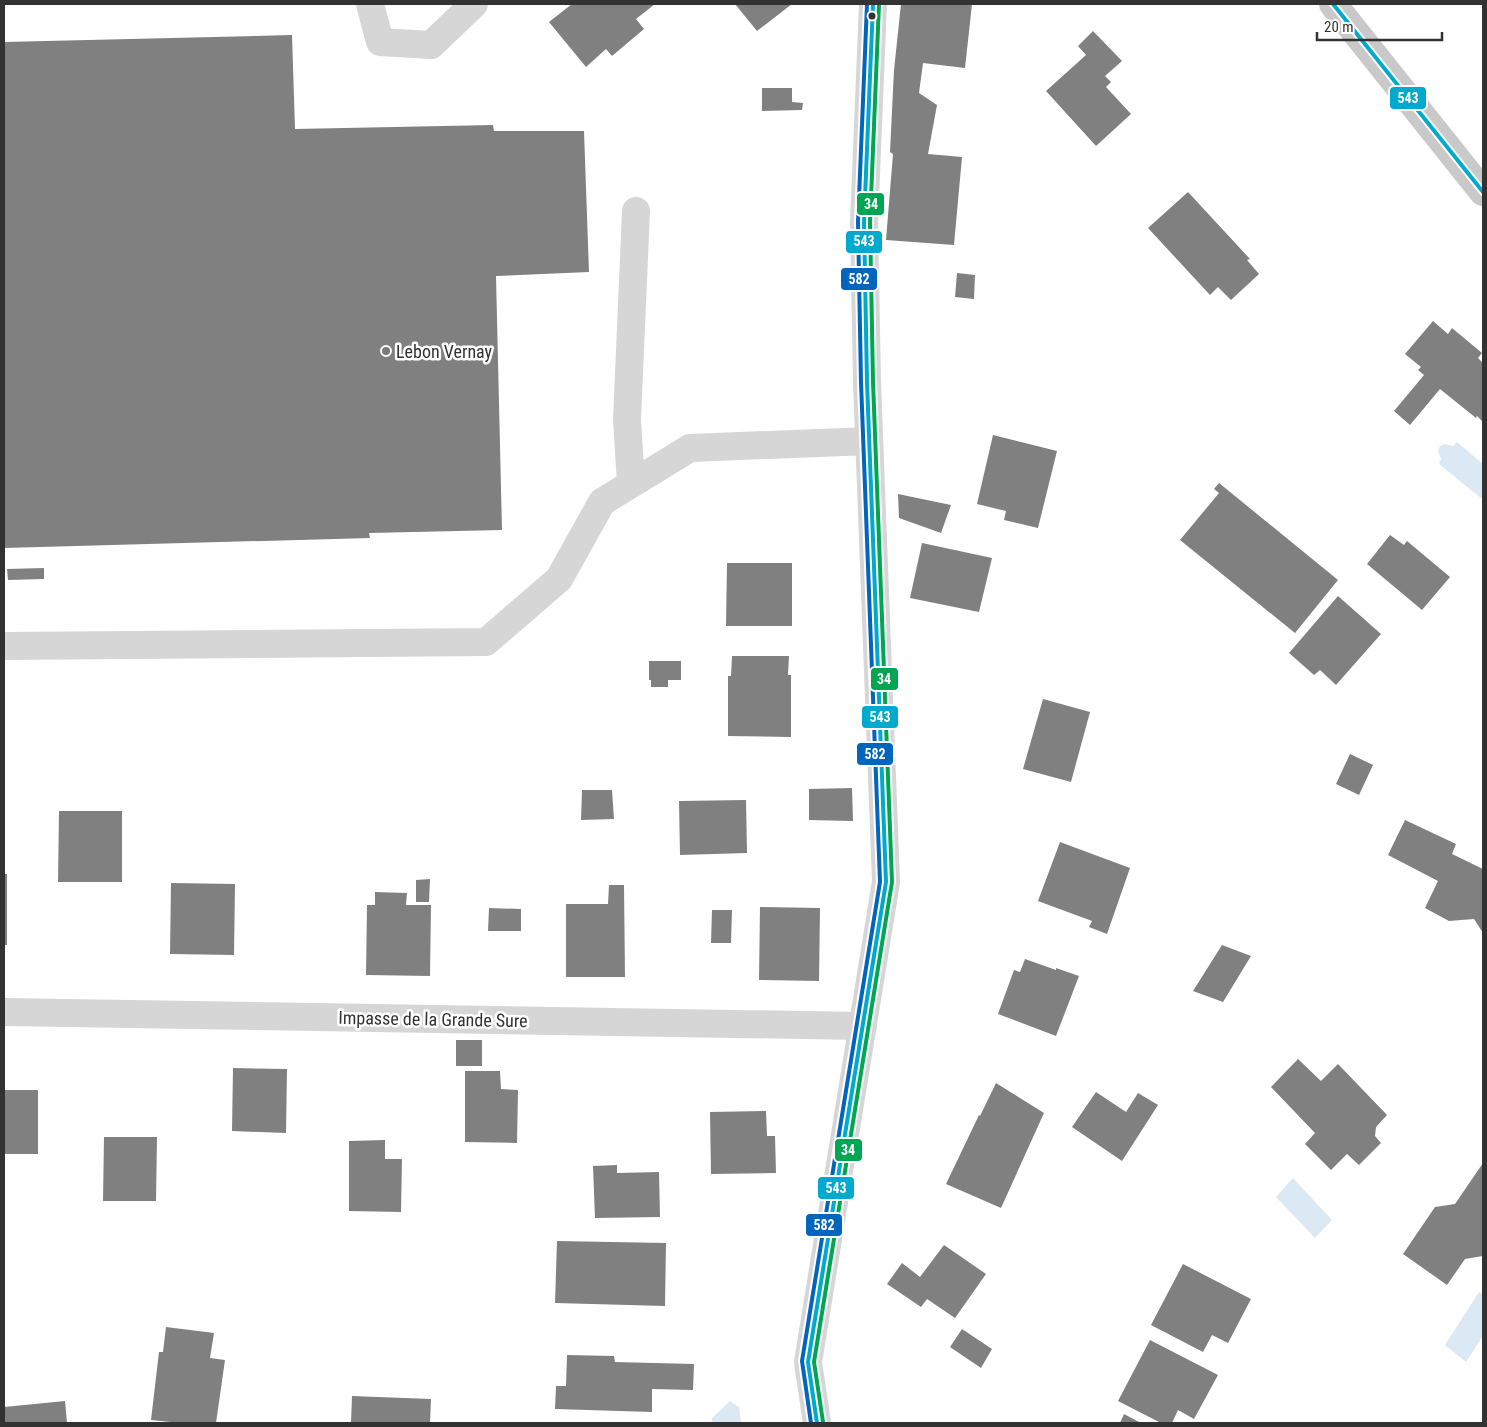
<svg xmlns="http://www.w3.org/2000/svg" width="1487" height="1427" viewBox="0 0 1487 1427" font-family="'Roboto Condensed',sans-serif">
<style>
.water{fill:#dbe9f4}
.building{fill:#808080}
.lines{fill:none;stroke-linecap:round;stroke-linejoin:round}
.minor{stroke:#d6d6d6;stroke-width:28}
.major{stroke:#c9c9c9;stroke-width:28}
.bus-1-casing{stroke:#fff;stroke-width:8}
.bus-2-casing{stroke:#fff;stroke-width:8}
.bus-3-casing{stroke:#fff;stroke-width:8}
.bus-1{stroke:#00a9ce;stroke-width:4}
.bus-2{stroke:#00a651;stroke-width:4}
.bus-3{stroke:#0065bd;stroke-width:4}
.bus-dot{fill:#323232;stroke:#fff;stroke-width:2}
.poi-dot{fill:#7a7a7a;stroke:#fff;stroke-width:2}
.labels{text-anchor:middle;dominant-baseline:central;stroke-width:5;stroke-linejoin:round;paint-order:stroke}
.poi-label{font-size:18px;fill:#323232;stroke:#fff;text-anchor:start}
.street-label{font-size:18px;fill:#323232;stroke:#fff}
.line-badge{stroke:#fff;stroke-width:2}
.badge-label{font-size:14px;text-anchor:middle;font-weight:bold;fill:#fff}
</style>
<rect width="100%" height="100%" fill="#fff"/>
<!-- water -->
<path class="water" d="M1457,442l26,22 -1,35 -43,-35 2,-5 -3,-8 2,-5 5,-2 8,2z
M1293,1178l39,42 -17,18 -39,-41z
M1479,1292l4,3v41l-17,26 -21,-17z
M730,1401l9,6 2,16h-29v-5z"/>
<!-- building -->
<path class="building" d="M572,4h83l-19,15 8,10 -32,27 -6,-7 -20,18 -37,-45z
M735,4h57l-35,27z
M901,4h71l-7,64 -42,-5 -4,30 18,12 -9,49 34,3 -8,88 -68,-5 7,-86 -3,-2 4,-82z
M1093,31l29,30 -17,15 6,6 -5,5 25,27 -35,32 -50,-55 40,-36 -8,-9z
M292,35l3,94 198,-4 1,6h90l5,141 -93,4 6,254 -133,3 1,5 -366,10v-506z
M762,88h30v14l11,1 -1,7 -40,1z
M1188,192l62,67 -3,1 12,14 -28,26 -13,-13 -8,8 -62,-67z
M957,273l18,2 -1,24 -19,-2z
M1433,321l15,13 4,-6 30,25 -4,5 5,5v59l-6,-6 -1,2 -36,-29 -30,36 -16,-14 30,-36 -6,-5 3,-3 -16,-13z
M993,435l64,16 -19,77 -34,-8 2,-9 -29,-7z
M1219,483l119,97 -43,53 -115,-93 39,-47 -5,-4z
M898,494l53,11 -10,28 -42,-15z
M1390,535l14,10 3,-4 43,36 -28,33 -55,-46z
M922,543l70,15 -13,54 -69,-14z
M727,563h65v63h-66z
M44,568v11l-36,1 -1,-11z
M1338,596l43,38 -45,51 -16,-15 -6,5 -25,-22z
M732,656h57l-1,19h3v62l-63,-1v-60h3z
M649,661h32v19h-13v7h-17v-7h-2z
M1043,699l47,13 -19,70 -48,-13z
M1350,754l23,11 -14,30 -23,-11z
M852,788l1,33 -44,-1v-31z
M582,790h30l2,29 -33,1z
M746,800l1,53 -67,2 -1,-54z
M59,811h63v71h-64z
M1405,820l51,24 -4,10 31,15v64l-9,-14 -25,2 -24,-13 13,-27 -50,-26z
M1060,842l70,26 -23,66 -18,-7 3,-6 -54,-20z
M4,874h3v71h-3z
M430,879l-1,23h-13v-22z
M171,883l64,1 -1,71 -64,-1z
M609,885h15l1,92h-59v-73h42z
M375,892l32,1 -1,12h25l-1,71 -64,-1 1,-70h8z
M760,907l60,1 -1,73 -60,-1z
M489,908l32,1v22h-33z
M712,910h20l-1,33h-20z
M1222,945l29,11 -28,46 -30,-11z
M1025,959l31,11v-2l23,8 -23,60 -58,-22 16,-44 6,2z
M456,1040h26v26h-26z
M1298,1059l23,22 17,-17 49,51 -11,12 -1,9 6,7 -22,22 -12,-11 -16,16 -26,-26 10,-11 -44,-46z
M233,1068l54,1 -1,64 -54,-2z
M465,1071h35l1,18 17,1 -1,53 -52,-1z
M996,1083l48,30 -43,95 -55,-24 33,-69 1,1z
M4,1090h34v64h-34z
M1096,1092l30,20 12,-19 20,12 -36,56 -50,-34z
M766,1111l1,25h8l1,37 -65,1 -1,-62z
M104,1137h53l-1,64h-53z
M385,1140v19h17l-1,53 -52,-1v-70z
M1483,1163v93l-18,3 -18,26 -44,-31 32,-47 20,-3z
M617,1165v8l42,-1 1,45 -65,1 -2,-52z
M557,1241l109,2 -1,63 -110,-3z
M944,1245l42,29 -31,44 -28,-19 -6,8 -34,-23 15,-21 18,14z
M1183,1264l68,35 -23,44 -16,-8 -9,17 -52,-27z
M166,1327l48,6 -4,25 15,2 -9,63h-36l-29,-3 8,-68h4z
M962,1329l30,20 -11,19 -31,-21z
M1150,1340l68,35 -24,44 -16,-9 -6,13h-11l-43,-22z
M567,1355l47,1 1,6 79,2 -1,26 -41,-1v23l-97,-3 1,-23h10z
M352,1396l79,3 -1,24h-79z
M65,1401l2,22h-63v-16z
M1124,1414l17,9h-21z"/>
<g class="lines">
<!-- minor -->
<path class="minor" d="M370,4l10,38 51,3 43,-41
M631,483l-4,-63 9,-209
M4,646l482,-4 73,-63 43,-77 88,-54 179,-7
M4,1012l859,14
M817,1423l-9,-61 78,-480 -19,-500 -3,-160 9,-218"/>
<!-- major -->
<path class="major" d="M1333,4l150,188"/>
<defs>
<path id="bus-1" d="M1333,4l150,188
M817,1423l-9,-61 78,-480 -19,-500 -3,-160 9,-218"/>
<path id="bus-2" d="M823,1422l-9,-60 78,-480 -19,-500 -3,-160 9,-218"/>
<path id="bus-3" d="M811,1423l-9,-62 78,-479 -19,-500 -3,-160 9,-218"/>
</defs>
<!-- bus-1 casing -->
<use href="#bus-1" class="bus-1-casing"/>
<!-- bus-2 casing -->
<use href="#bus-2" class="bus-2-casing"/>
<!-- bus-3 casing -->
<use href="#bus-3" class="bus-3-casing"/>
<!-- bus-1 -->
<use href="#bus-1" class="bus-1"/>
<!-- bus-2 -->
<use href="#bus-2" class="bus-2"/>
<!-- bus-3 -->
<use href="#bus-3" class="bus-3"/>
</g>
<!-- markers -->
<circle class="bus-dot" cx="872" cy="16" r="4.5"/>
<circle class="poi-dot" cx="386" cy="351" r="5"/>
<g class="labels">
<!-- poi labels -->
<g class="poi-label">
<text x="396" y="351">Lebon Vernay</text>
</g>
<!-- street labels -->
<g class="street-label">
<text transform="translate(433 1019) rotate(1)">Impasse de la Grande Sure</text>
</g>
</g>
<g class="line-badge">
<rect x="1389" y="86" width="38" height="24" rx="5" fill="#00a9ce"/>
<rect x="856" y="192" width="29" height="24" rx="5" fill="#00a651"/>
<rect x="845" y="230" width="38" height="24" rx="5" fill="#00a9ce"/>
<rect x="840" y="267" width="38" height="24" rx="5" fill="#0065bd"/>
<rect x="870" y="667" width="29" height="24" rx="5" fill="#00a651"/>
<rect x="861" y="705" width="38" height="24" rx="5" fill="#00a9ce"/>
<rect x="856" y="742" width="38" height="24" rx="5" fill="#0065bd"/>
<rect x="834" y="1138" width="29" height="24" rx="5" fill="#00a651"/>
<rect x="817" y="1176" width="38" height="24" rx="5" fill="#00a9ce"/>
<rect x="805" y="1213" width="38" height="24" rx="5" fill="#0065bd"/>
</g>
<g class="badge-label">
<text x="1408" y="103">543</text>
<text x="871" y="209">34</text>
<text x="864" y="246">543</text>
<text x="859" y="284">582</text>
<text x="884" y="684">34</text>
<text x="880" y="722">543</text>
<text x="875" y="759">582</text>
<text x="848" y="1155">34</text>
<text x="836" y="1193">543</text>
<text x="824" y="1230">582</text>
</g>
<!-- border -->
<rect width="1487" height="1427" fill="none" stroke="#323232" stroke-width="10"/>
<!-- scale -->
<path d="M1317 32v8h125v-8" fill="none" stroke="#323232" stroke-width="2.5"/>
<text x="1324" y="32" font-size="15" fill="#323232" stroke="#ffffff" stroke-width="4" paint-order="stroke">20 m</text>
</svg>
